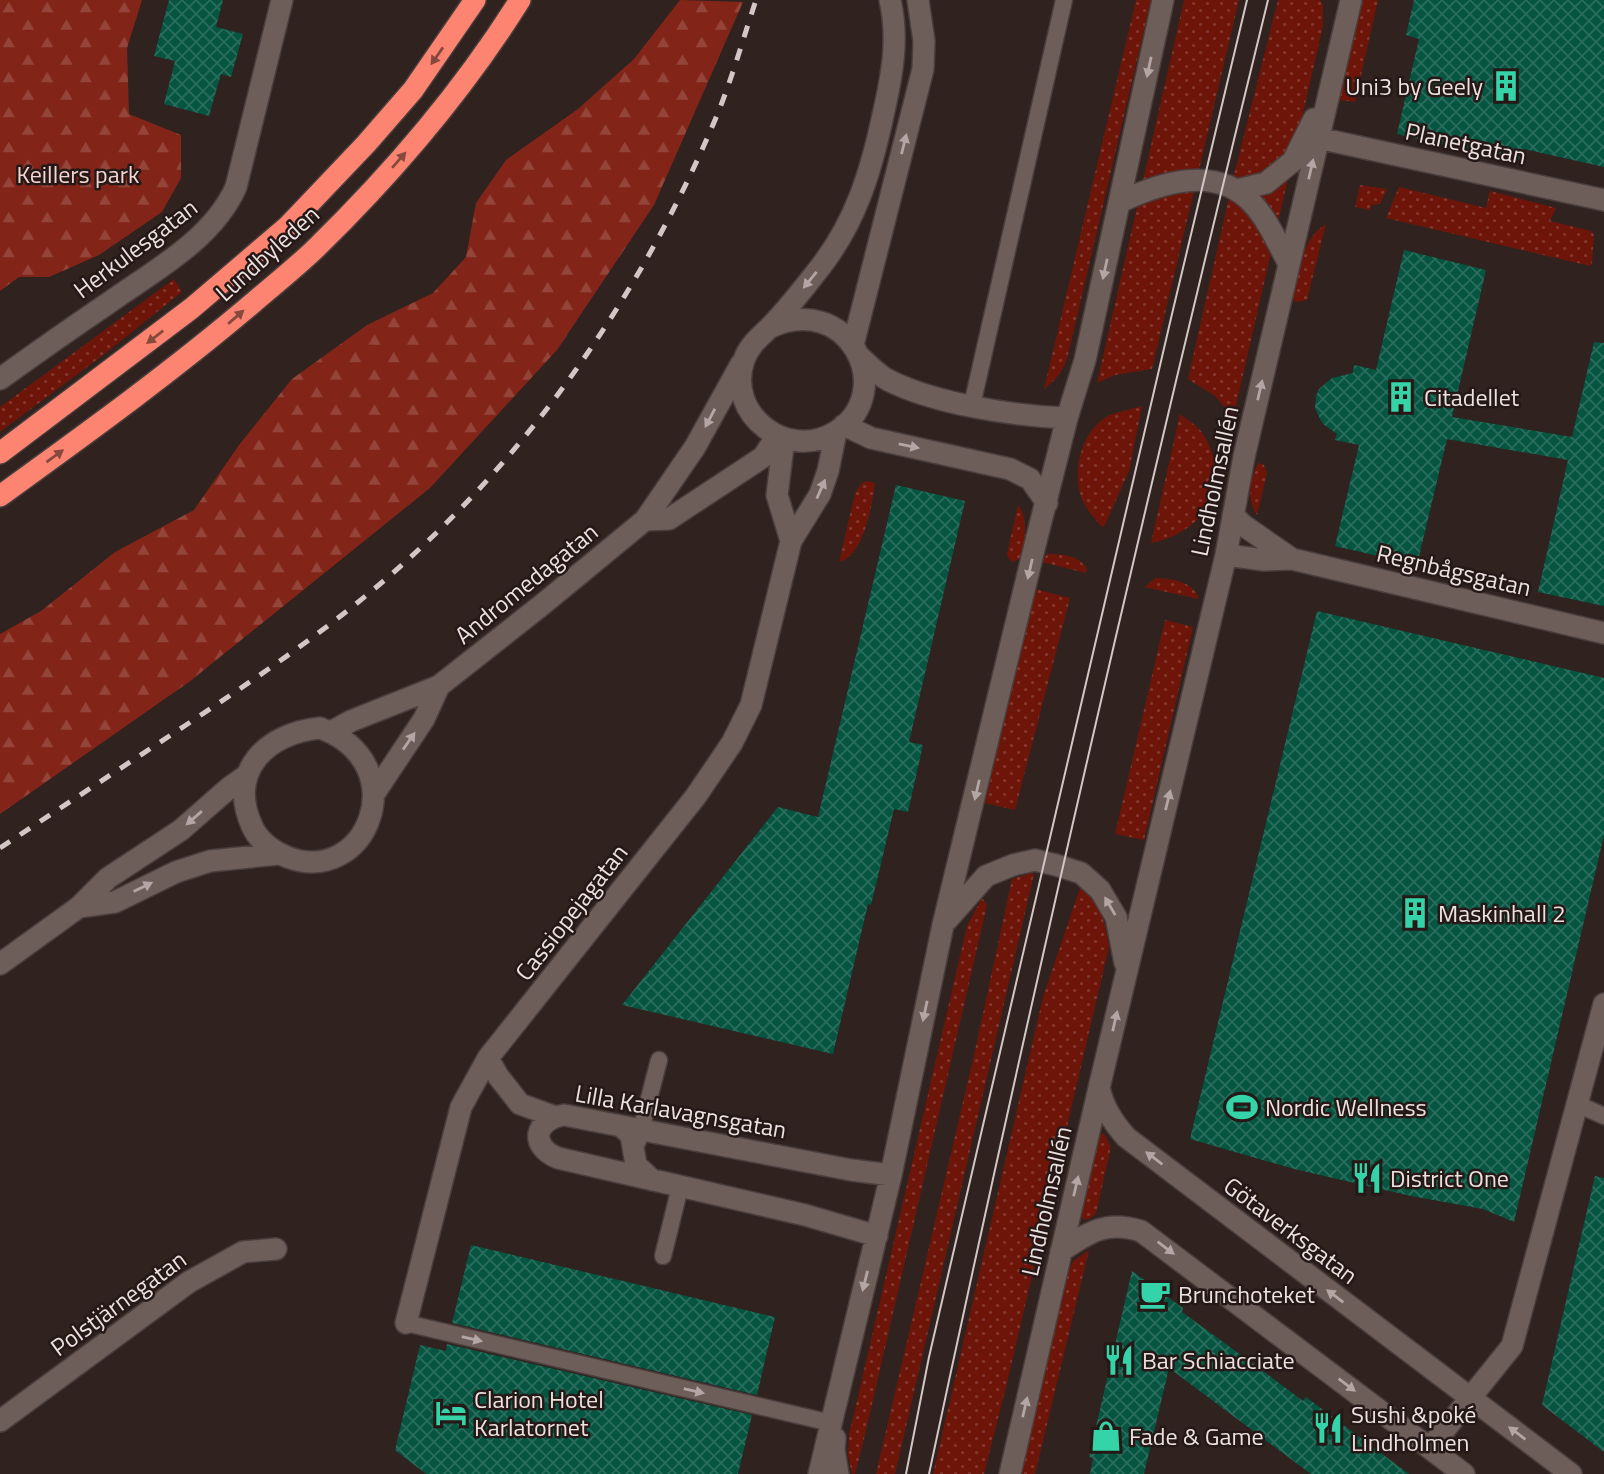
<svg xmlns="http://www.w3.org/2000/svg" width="1604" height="1474" viewBox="0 0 1604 1474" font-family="'Titillium Web',sans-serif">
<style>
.grass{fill:url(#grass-dots)}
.forest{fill:url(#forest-firs)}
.building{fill:url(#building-cross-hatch)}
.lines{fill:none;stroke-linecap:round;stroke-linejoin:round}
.lane-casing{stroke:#4a3e3d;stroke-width:19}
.street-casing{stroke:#4a3e3d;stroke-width:24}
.highway-casing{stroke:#4a3e3d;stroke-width:24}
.lane{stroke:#6e5e5a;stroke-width:16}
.street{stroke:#6e5e5a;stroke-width:21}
.highway{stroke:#fd8470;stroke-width:21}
.tram{stroke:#d2c7c6;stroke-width:2}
.rail{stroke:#d2c7c6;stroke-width:5;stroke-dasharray:12 12;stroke-linecap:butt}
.oneway{fill:#86493e}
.oneway2{fill:#b3a6a4}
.labels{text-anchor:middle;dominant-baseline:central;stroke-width:5;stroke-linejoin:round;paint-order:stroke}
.poi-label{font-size:24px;fill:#ebe1e0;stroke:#251816;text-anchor:start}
.street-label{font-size:24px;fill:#ebe1e0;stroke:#251816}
.park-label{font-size:24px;fill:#f1d5d0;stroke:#251816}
</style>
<defs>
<pattern id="grass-dots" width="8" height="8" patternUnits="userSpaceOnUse" patternTransform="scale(1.75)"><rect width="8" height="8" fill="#6e150a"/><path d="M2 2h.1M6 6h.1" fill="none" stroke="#83372d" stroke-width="1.8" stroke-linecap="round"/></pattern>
<pattern id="forest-firs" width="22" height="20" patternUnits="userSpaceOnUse" patternTransform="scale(1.75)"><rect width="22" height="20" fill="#822518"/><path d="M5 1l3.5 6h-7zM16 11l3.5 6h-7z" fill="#944439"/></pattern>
<pattern id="building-cross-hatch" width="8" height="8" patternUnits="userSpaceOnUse" patternTransform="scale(1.75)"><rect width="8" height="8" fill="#065541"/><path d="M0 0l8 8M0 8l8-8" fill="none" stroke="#2a6d5c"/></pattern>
</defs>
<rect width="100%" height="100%" fill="#2f221f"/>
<!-- grass -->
<path class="grass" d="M1136,0h15l-83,355c-4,15 -11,24 -24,34z
M1184,0h55l-87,369 -37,6 -18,8z
M1278,0h42l3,5v21l-89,388 -2,2 -17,-20 -27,-17 46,-204z
M1363,0h15l-23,102 -16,-2z
M1360,185l27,4 -7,15 -9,1 -1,5 -15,-3z
M1399,187l87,21 4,-17 66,17 -6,13 41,10 3,4 -2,28 -2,3 -204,-48z
M1326,224l-19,76 -12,2 -2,-5c6,-27 8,-58 33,-73z
M174,279l8,13 -80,64 -102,76v-25z
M1142,406l-13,65 -25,56 -3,-1c-7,-8 -15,-17 -19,-27 -11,-27 0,-71 28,-84 10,-4 22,-6 32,-9z
M1180,414c6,5 13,9 18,14 9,9 14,22 16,34 8,44 -23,73 -63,81z
M1258,463l6,2 3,8 -10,42c-11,-15 -7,-36 1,-52z
M867,481l8,2c-3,22 -11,73 -36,79l16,-69 7,-10z
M1018,505c11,13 6,36 4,52l-9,5 -4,-3 -2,-5z
M1047,554c16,0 30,1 40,14l-1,5 -44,-11z
M1156,578c17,1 37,3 43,21l-55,-12z
M1035,589l35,9 -55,212 -30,-7z
M1165,620l28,7 -49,213 -29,-6z
M1032,873l2,1 -139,600h-19l98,-419 38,-176z
M1080,888c20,13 26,36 29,59l-102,436 -23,91h-51l110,-477z
M982,898l5,7 -123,534 -9,35h-3l-4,-19 1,-20 118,-509z
M1104,1133l7,14 -15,66 -5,5 -7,2 -5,-5 20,-79z
M1089,1250l-54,224h-16l43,-185 11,-28z"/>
<!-- forest -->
<path class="forest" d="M0,0h142l-15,48 2,66 52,21v43l-19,34 -63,43 -50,22h-30l-19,14z
M680,0l63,2 -89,203 -97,145 -127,138 -241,194 -189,132v-180l41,-23 74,-59 79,-42 45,-65 53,-66 75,-54 66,-32 33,-36 10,-54 30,-43 72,-51 56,-50z"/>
<!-- building -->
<path class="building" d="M169,0h54l-7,27 27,7 -12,43 -10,-3 -12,42 -45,-12 11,-43 -21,-5z
M1414,0h190v167l-80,-18 -2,11 -27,-6 -1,3 -97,-23 22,-95 -13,-4z
M1404,250l82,20 -34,147 120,20 22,-95 10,1v263l-66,-14 30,-132 -121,-21 -30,126 -82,-19 24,-101 -24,-5 2,-6 -14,-10 -4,-7 -4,-9 1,-12 3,-7 13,-11 21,-5 1,-8 22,5z
M896,485l69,16 -56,241 14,3 -15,67 -14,-3 -23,96 -3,-1 -35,150 -211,-49 156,-198 40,10z
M1317,611l287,67v157l-90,387 -31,-13 -72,-13 -117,-27 -104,-30z
M1595,1176l9,2v274l-62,-47z
M471,1245l304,72 -18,78 -305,-72z
M1132,1271l51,37 -1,4 85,62 36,27 3,-4 103,77h-98l-142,-106 -25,106h-54l3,-16 -4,-1z
M447,1344l305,71 -14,59h-312l-31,-24 25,-105 26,6z"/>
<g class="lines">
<defs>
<path id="lane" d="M972,405l92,-405
M1577,1104l27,12
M638,1141l21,-81
M663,1256l17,-69
M406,1323l425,100"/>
<path id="street" d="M1318,138l286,62
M1237,190l29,-7 27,-22 21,-42
M1120,202c40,-19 96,-38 132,1 16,17 26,41 37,61
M769,328c78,-38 130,62 68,103 -49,32 -112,-17 -93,-71 5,-15 16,-23 26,-33 17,-17 33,-38 48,-57 37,-46 53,-98 65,-155 9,-39 16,-76 7,-115
M853,345l70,-276 1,-28 -6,-41
M859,356c9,8 19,19 29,24 47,24 127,36 179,38
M0,379c36,-26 73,-52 110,-77 45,-32 103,-63 126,-115l46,-187
M844,425l27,13 139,31 20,10 17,24
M784,439l-7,56 14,46
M1233,515l10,10 49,34
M645,520l24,-1 94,-62 14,-21
M1226,555l38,5 28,-1 312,74
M320,728c96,35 48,160 -33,129 -15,-6 -29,-17 -35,-31 -25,-55 15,-93 68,-98z
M331,732l20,-11 88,-35 104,-82 102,-84 50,-73 46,-83
M374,794l50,-75 15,-33
M79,907l36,-5 61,-30 34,-11 69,-7
M947,920l39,-44 27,-11 22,-5 21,5 25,8 19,17 16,27 9,46
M0,964l79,-57 29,-29 73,-48 49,-43 17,-12
M488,1058l10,18 22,28 33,12
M1099,1088c5,20 13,33 27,49l445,337
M621,1126l10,9 5,30 16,15
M877,1236l-72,-21 -247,-57c-29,-12 -24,-38 6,-43l287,55 40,5
M1061,1251c28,-19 46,-31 80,-20l323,243
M406,1323l55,-216 27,-49 208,-262 36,-53 19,-38 40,-164 29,-47 8,-23 8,-39
M0,1421l189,-139 54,-30 33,-3
M835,1438l-1,12 4,24
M1430,1448l82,-102 92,-342
M819,1474l72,-299 52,-250 92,-380 32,-127 18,-58 78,-360
M1010,1474l89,-386 127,-533 18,-98 107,-457"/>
<path id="highway" d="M0,453l192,-145 96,-82 78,-82 47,-54 62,-90
M0,496c87,-63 173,-125 254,-194 20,-17 41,-34 60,-52 77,-75 149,-159 206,-250"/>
</defs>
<!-- lane casing -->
<use href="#lane" class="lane-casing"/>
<!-- street casing -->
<use href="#street" class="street-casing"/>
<!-- highway casing -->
<use href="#highway" class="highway-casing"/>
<!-- lane -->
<use href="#lane" class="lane"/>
<!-- street -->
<use href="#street" class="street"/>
<!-- highway -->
<use href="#highway" class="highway"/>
<!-- tram -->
<path class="tram" d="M906,1474l23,-117 243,-1043 75,-314
M929,1474c105,-493 219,-984 339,-1474"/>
<!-- rail -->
<path class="rail" d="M0,848c62,-41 124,-82 186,-123 72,-48 143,-96 208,-153 138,-121 246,-277 318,-445 18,-41 30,-85 44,-127"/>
</g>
<!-- one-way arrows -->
<defs><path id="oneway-solid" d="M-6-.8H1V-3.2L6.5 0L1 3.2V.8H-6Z" transform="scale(1.75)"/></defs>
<g class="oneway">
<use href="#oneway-solid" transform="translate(437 56) rotate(125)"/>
<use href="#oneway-solid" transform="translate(399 160) rotate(-49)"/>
<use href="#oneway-solid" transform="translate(236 317) rotate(-41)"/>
<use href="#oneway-solid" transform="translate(155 337) rotate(142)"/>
<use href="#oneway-solid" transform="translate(55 456) rotate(-36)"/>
</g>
<g class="oneway2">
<use href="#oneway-solid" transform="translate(1149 67) rotate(102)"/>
<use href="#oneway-solid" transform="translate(904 144) rotate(-76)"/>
<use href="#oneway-solid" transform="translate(1311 169) rotate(-77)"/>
<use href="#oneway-solid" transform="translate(1105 269) rotate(102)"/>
<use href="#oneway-solid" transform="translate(810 280) rotate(129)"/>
<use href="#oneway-solid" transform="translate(1260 390) rotate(-77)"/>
<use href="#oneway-solid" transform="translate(710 418) rotate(118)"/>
<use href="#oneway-solid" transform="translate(909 446) rotate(12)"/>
<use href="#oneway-solid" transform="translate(821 489) rotate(-66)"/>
<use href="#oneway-solid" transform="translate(1030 569) rotate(103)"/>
<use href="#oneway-solid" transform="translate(409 741) rotate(-55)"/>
<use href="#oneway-solid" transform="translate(977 790) rotate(103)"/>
<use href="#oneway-solid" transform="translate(1168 800) rotate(-76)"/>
<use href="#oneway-solid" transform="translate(194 818) rotate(139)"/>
<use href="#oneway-solid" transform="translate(143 887) rotate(-26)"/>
<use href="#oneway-solid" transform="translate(1110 906) rotate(-120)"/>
<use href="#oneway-solid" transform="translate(925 1011) rotate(102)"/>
<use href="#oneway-solid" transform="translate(1115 1021) rotate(-77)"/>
<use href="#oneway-solid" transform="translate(1154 1158) rotate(-143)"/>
<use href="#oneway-solid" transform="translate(1076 1186) rotate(-77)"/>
<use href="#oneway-solid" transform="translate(1166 1248) rotate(37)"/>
<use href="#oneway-solid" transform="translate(865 1281) rotate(104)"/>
<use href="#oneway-solid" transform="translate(1335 1296) rotate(-143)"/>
<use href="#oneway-solid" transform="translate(472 1339) rotate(13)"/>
<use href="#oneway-solid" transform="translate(1347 1385) rotate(37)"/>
<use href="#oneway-solid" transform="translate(694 1391) rotate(13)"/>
<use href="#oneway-solid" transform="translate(1025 1407) rotate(-77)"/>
<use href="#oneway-solid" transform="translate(1517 1433) rotate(-143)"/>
</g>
<!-- icons -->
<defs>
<symbol id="building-bare" viewBox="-9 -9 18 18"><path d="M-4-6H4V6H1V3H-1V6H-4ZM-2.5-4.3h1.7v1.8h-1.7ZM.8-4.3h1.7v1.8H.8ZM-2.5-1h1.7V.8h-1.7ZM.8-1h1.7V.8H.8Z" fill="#34d4a8" stroke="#251816" stroke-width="2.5" paint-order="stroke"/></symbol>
<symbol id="stadium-bare" viewBox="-9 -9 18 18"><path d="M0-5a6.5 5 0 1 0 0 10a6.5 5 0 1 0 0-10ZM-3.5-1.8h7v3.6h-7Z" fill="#34d4a8" stroke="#251816" stroke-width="2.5" paint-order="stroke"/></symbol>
<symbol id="restaurant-bare" viewBox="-9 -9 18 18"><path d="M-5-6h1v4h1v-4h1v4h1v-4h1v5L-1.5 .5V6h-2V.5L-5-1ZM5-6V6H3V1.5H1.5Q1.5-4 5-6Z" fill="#34d4a8" stroke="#251816" stroke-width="2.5" paint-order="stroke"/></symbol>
<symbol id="cafe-bare" viewBox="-9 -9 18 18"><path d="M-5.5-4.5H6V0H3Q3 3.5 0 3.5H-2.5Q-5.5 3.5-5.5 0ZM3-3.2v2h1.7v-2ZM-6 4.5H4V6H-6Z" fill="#34d4a8" stroke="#251816" stroke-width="2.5" paint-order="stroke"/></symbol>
<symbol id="hotel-bare" viewBox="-9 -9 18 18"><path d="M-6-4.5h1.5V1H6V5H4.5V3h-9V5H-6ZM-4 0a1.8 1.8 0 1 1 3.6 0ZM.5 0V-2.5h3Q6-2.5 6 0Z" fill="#34d4a8" stroke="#251816" stroke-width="2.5" paint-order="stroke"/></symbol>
<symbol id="shop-bare" viewBox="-9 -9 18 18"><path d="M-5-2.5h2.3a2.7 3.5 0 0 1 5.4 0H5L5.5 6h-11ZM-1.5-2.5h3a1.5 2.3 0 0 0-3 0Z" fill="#34d4a8" stroke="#251816" stroke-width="2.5" paint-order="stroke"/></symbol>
</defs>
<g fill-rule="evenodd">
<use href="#building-bare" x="1484" y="64" width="44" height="44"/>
<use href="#building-bare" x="1379" y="375" width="44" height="44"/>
<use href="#building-bare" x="1393" y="891" width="44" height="44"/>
<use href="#stadium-bare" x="1220" y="1085" width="44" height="44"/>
<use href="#restaurant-bare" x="1345" y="1156" width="44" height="44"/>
<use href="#cafe-bare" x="1133" y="1272" width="44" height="44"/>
<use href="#restaurant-bare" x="1097" y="1338" width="44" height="44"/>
<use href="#hotel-bare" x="429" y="1391" width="44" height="44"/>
<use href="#restaurant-bare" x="1306" y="1406" width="44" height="44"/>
<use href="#shop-bare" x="1084" y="1414" width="44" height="44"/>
</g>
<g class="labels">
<!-- poi labels -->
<g class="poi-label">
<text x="1483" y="86" text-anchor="end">Uni3 by Geely</text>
<text x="1424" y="397">Citadellet</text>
<text x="1438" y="913">Maskinhall 2</text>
<text x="1265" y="1107">Nordic Wellness</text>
<text x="1390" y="1178">District One</text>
<text x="1178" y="1294">Brunchoteket</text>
<text x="1142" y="1360">Bar Schiacciate</text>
<text x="474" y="1399">Clarion Hotel<tspan x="474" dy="28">Karlatornet</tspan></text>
<text x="1351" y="1414">Sushi &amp;poké<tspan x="1351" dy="28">Lindholmen</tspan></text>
<text x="1129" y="1436">Fade &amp; Game</text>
</g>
<!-- street labels -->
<g class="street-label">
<text transform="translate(1466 143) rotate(12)">Planetgatan</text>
<text transform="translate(135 248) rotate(-37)">Herkulesgatan</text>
<text transform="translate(267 253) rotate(-42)">Lundbyleden</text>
<text transform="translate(1214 481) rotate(-78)">Lindholmsallén</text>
<text transform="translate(1454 570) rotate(13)">Regnbågsgatan</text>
<text transform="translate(526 583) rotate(-39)">Andromedagatan</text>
<text transform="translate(571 912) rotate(-52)">Cassiopejagatan</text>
<text transform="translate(681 1111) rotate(10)">Lilla Karlavagnsgatan</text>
<text transform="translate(1046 1201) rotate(-77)">Lindholmsallén</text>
<text transform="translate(1291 1230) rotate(37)">Götaverksgatan</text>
<text transform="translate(118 1303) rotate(-36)">Polstjärnegatan</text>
</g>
<!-- park labels -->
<g class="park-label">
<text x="78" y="174">Keillers park</text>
</g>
</g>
</svg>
